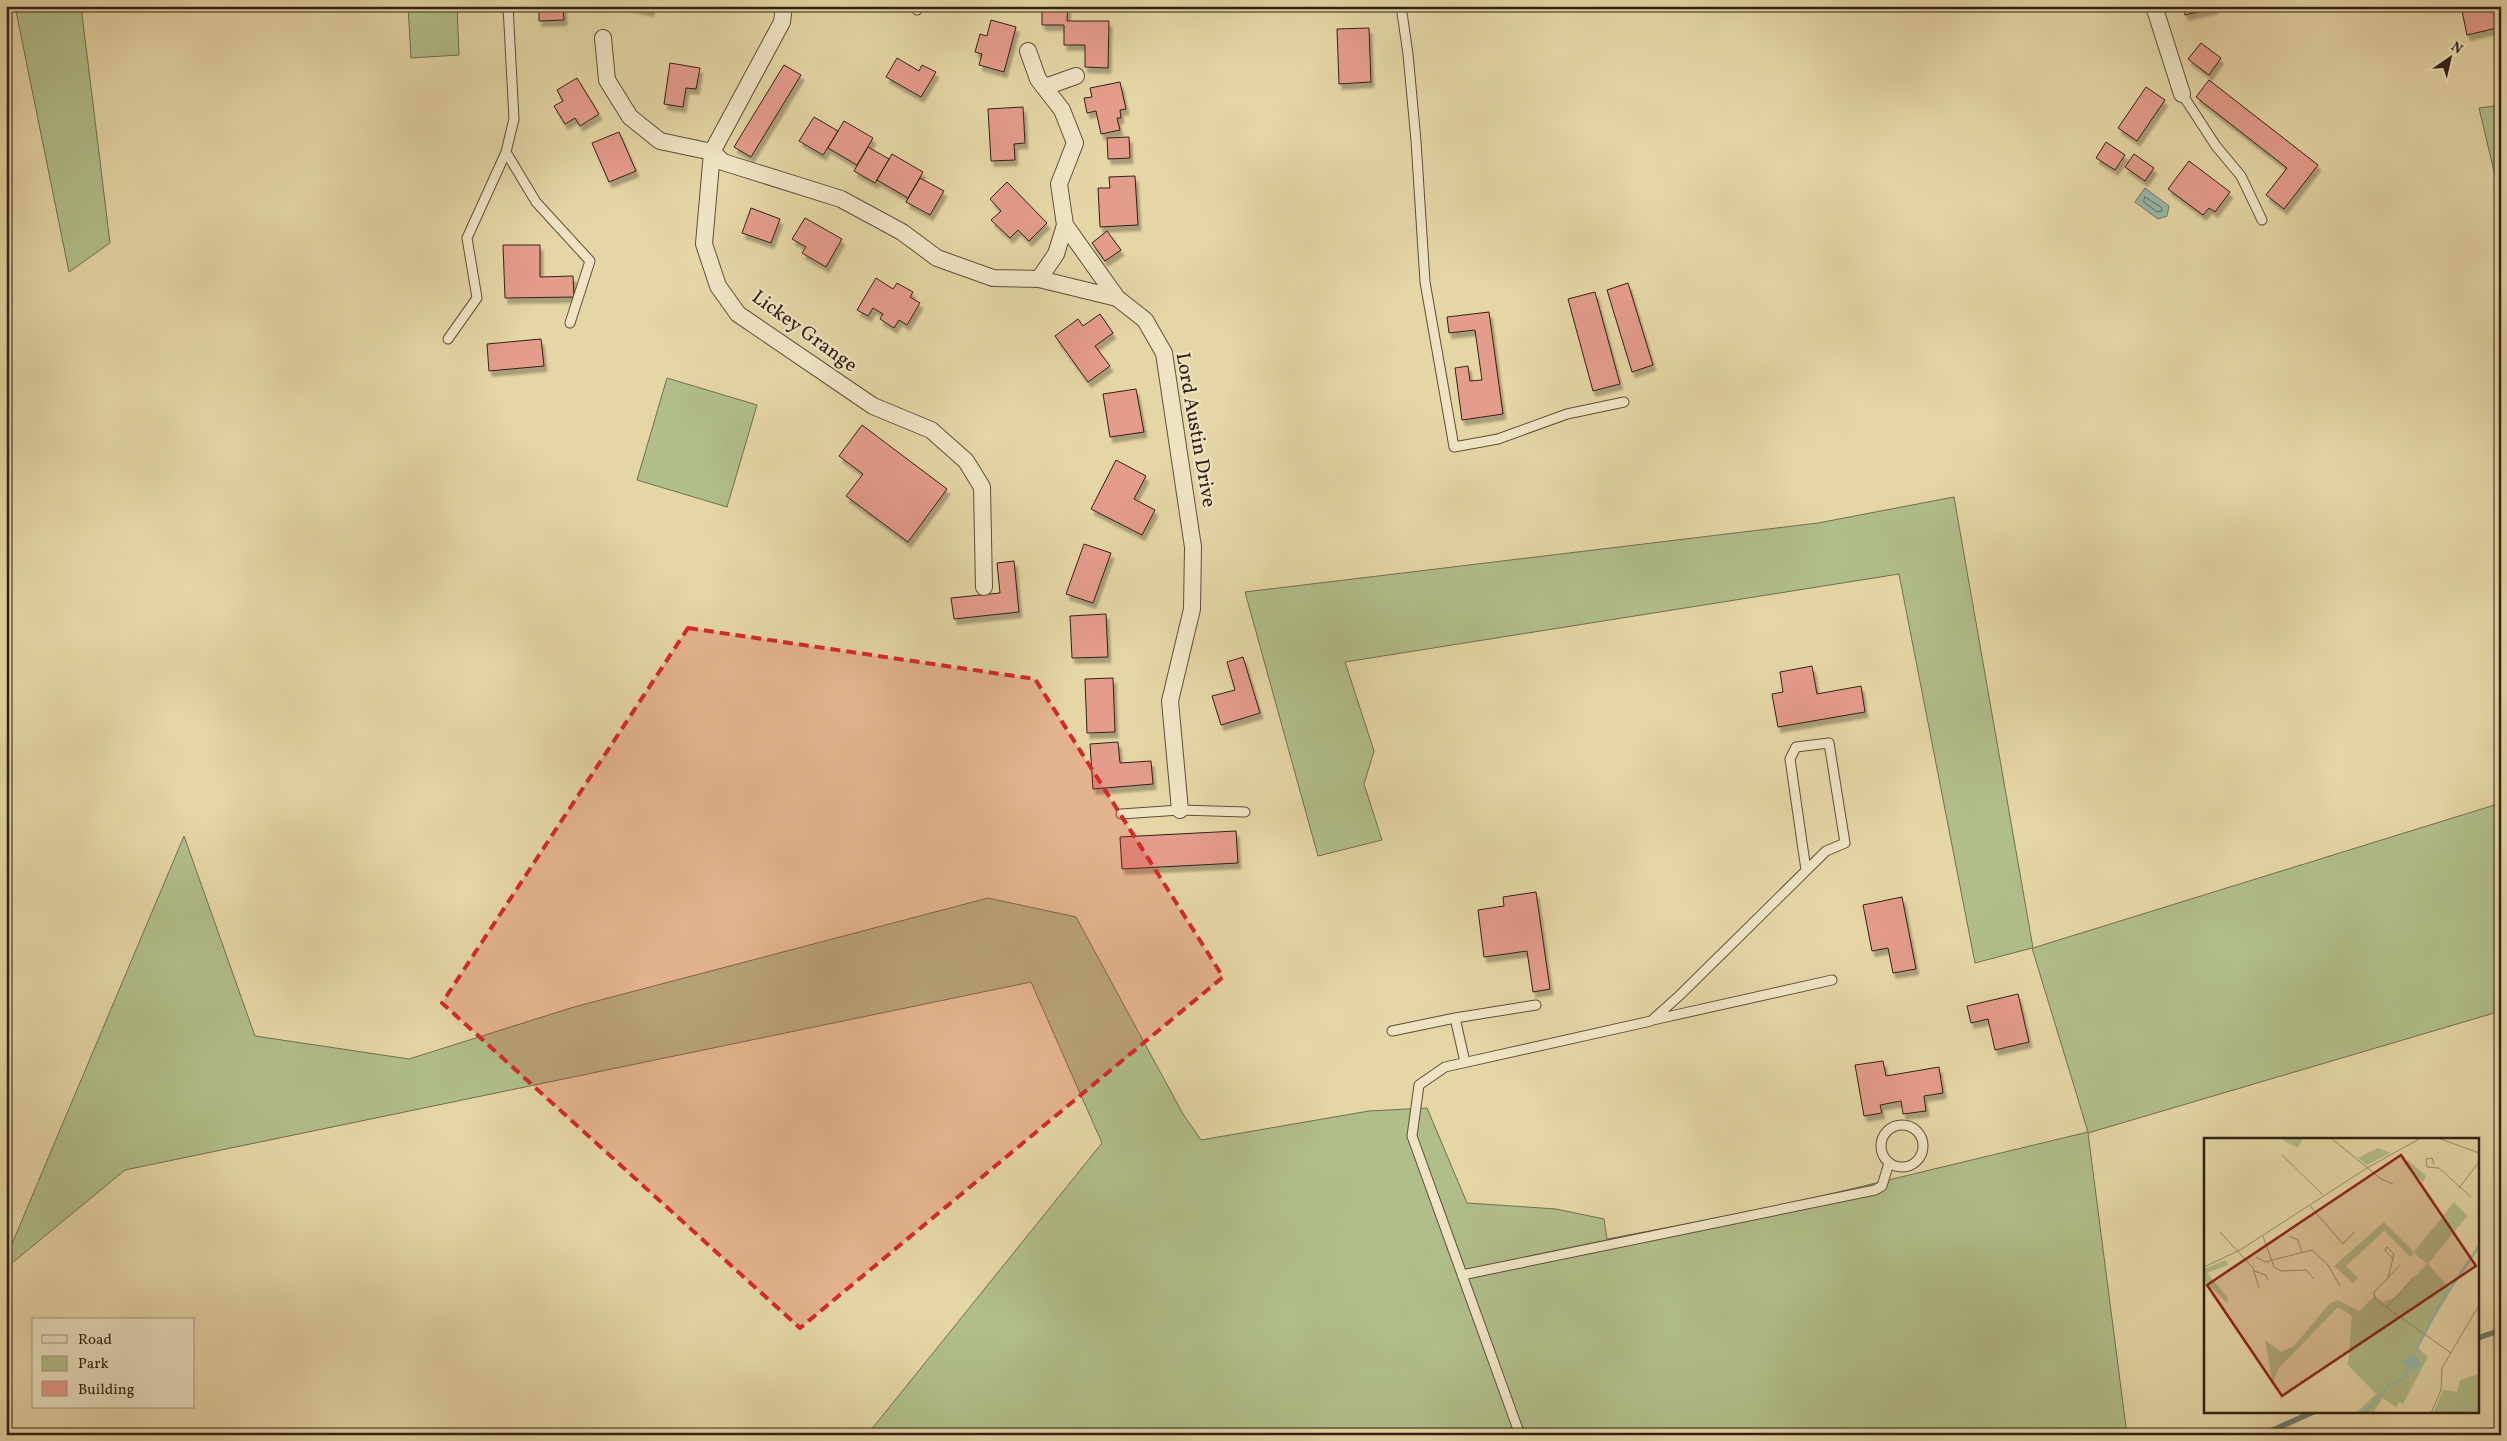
<svg xmlns="http://www.w3.org/2000/svg" width="2507" height="1441" viewBox="0 0 2507 1441" font-family="Vollkorn,serif">
<style>
.green{fill:#b0be8a;stroke:#706f50}
.water{fill:#96b9ab;stroke:#6e7c6f}
.lines{fill:none;stroke-linecap:round;stroke-linejoin:round}
.shore{stroke:#646c60;stroke-width:1}
.stream{stroke:#6e7c6f;stroke-width:5.5}
.building{fill:#e49c8b;stroke:#312015;filter:url(#shadow)}
.lane-casing{stroke:#5e4e39;stroke-width:11}
.street-casing{stroke:#5e4e39;stroke-width:18}
.lane{stroke:#eee4c4;stroke-width:9}
.street{stroke:#eee4c4;stroke-width:16}
.marked{fill:#d62828;fill-opacity:0.2;stroke:#d62828;stroke-width:4;stroke-dasharray:10 6;stroke-linejoin:round}
.labels{text-anchor:middle;dominant-baseline:central;stroke-width:4.5;stroke-linejoin:round;paint-order:stroke}
.street-label{font-size:20px;fill:#312015;stroke:#eee4c4}
.inset-river{fill:none;stroke:#96b9ab;stroke-width:2.5}
.inset-road{fill:none;stroke:#9d8d6b;stroke-width:1}
.view{fill:#8f2418;fill-opacity:0.15;stroke:#8f2418;stroke-width:2.5}
.inset-edge{fill:none;stroke:#312015;stroke-width:2.5}
</style>
<defs>
<filter id="shadow"><feDropShadow dx="3" dy="5.5" stdDeviation="1" flood-color="#0004"/></filter>
</defs>
<rect width="100%" height="100%" fill="#e5d6a5"/>
<filter id="stains"><feTurbulence type="fractalNoise" baseFrequency=".004" numOctaves="4"/><feColorMatrix values="0 0 0 0 .2 0 0 0 0 .09 0 0 0 0 .02 0 0 0 .5 -.17"/></filter>
<radialGradient id="worn" r=".72"><stop offset=".6" stop-color="#630" stop-opacity="0"/><stop offset="1" stop-color="#630" stop-opacity=".3"/></radialGradient>
<!-- green -->
<path class="green" d="M15,6h66l29,237 -41,29z
M408,6h49l2,49 -48,3z
M2501,105v96l-22,-93z
M667,378l90,27 -30,102 -90,-27z
M1954,497l79,451 468,-145v208l-413,122 39,302h-1260l235,-292 -71,-161 -906,188 -119,98v-10l178,-422 71,200 154,23 165,-52 414,-109 88,19 107,197 18,26 168,-29 58,-3 40,95 89,6 48,10 3,20 169,-32 312,-75 -56,-184 -57,15 -76,-389 -554,88 29,89 -10,33 18,56 -64,16 -73,-264 573,-69z"/>
<!-- water -->
<path class="water" d="M2145,188l24,18 -2,10 -9,3 -23,-17z"/>
<g class="lines">
<!-- shore -->
<path class="shore" d="M2145,197l16,10 1,4 -5,1 -13,-10z"/>
<!-- stream -->
<path class="stream" d="M2478,1338l23,-8
M2262,1435l51,-23"/>
</g>
<!-- building -->
<path class="building" d="M539,6h24l1,14 -25,1z
M628,6h24l-1,5z
M1042,6h26l-1,15h42l-1,47 -23,-1v-22h-21v-20h-22z
M2183,6h31l1,2 -30,7z
M2486,6h15v21l-34,8 -5,-24z
M991,20l25,7 -12,45 -25,-7 3,-11 -7,-2 5,-18 7,2z
M1369,28l2,54 -32,2 -2,-55z
M2201,43l20,15 -12,17 -21,-16z
M897,58l22,13 3,-6 14,7 -15,25 -35,-20z
M670,63l30,5 -4,21 -10,-1 -3,19 -19,-3z
M784,65l17,10 -50,82 -17,-10z
M577,78l22,36 -19,12 -5,-8 -10,6 -11,-18 9,-5 -6,-11z
M2209,80l109,85 -34,44 -18,-14 21,-27 -91,-71z
M1120,82l6,27 -6,1 1,8h-4l3,12 -19,4 -5,-23 -9,2 -3,-15 8,-1 -2,-9z
M2146,87l19,13 -28,41 -19,-13z
M1023,107l2,36 -11,1 1,16 -24,1 -3,-52z
M814,117l24,14 -15,24 -24,-14z
M844,121l29,17 -16,27 -29,-17z
M619,132l17,39 -27,11 -17,-39z
M1129,137l1,21 -22,1 -1,-21z
M2106,142l19,13 -10,15 -19,-12z
M868,147l21,12 -14,24 -21,-12z
M892,154l31,18 -15,26 -31,-18z
M2134,154l20,14 -9,13 -20,-14z
M2189,161l41,31 -15,20 -6,-4 -6,7 -35,-26z
M1135,176l3,49 -38,2 -2,-39h12l-1,-11z
M920,178l24,13 -14,24 -24,-13z
M1007,182l40,41 -18,18 -11,-11 -8,8 -19,-18 10,-9 -11,-12z
M751,208l29,11 -9,24 -29,-10z
M805,218l37,21 -16,28 -24,-14 4,-6 -14,-8z
M1107,231l14,19 -16,11 -13,-18z
M503,245h37v32l33,-1 1,21 -69,1z
M876,278l17,11 4,-6 16,9 -3,5 10,6 -13,22 -8,-5 -5,8 -14,-9 3,-5 -10,-6 -5,8 -11,-6z
M1628,283l25,82 -21,7 -25,-82z
M1595,292l25,92 -27,7 -25,-92z
M1489,312l14,102 -41,6 -7,-52 13,-2 2,15 12,-1 -7,-50 -26,3 -2,-16z
M1100,314l13,19 -18,13 15,20 -22,16 -33,-46 23,-17 5,7z
M541,339l3,27 -55,5 -2,-27z
M1136,389l8,43 -34,5 -7,-43z
M862,425l85,64 -39,53 -62,-46 17,-22 -24,-18z
M1116,460l30,16 -12,23 21,11 -13,25 -51,-26z
M1084,544l27,9 -18,50 -27,-9z
M1014,561l5,51 -65,7 -3,-21 49,-5 -3,-30z
M1106,614l2,43 -36,1 -2,-42z
M1243,657l17,56 -39,12 -9,-29 23,-6 -8,-28z
M1812,666l5,28 44,-8 4,26 -87,15 -6,-33 11,-2 -3,-20z
M1113,678l2,54 -28,1 -2,-54z
M1118,742l2,21 31,-2 2,23 -60,5 -3,-45z
M1236,831l2,32 -116,6 -2,-32z
M1536,892l14,97 -17,3 -6,-41 -43,6 -6,-47 26,-4 -1,-9z
M1902,897l14,72 -23,4 -5,-25 -16,3 -9,-46z
M2018,994l11,48 -34,8 -7,-31 -17,4 -4,-17z
M1883,1061l3,15 53,-9 4,26 -19,3 2,15 -23,3 -2,-13 -21,4 2,8 -18,3 -9,-51z"/>
<g class="lines">
<defs>
<path id="lane" d="M917,6v4
M1401,6l7,48 8,87 9,141 29,165 44,-8 69,-25 57,-12
M2182,94l34,52 25,30 21,44
M506,152l30,50 54,59 -20,62
M448,339l29,-41 -10,-60 39,-86 8,-33 -6,-113
M1121,814l59,-4 65,2
M1653,1020l179,-40
M1392,1031l63,-13
M1465,1062l-10,-44 81,-13
M1881 1146a21 21 0 1 1 42 0a21 21 0 1 1-42 0Z
M1462,1275l413,-85 7,-4 7,-23
M1520,1435l-108,-299 7,-51 26,-18 206,-46 29,-26 146,-144 19,-8 -16,-100 -33,4 -6,12 16,111"/>
<path id="street" d="M784,6l-2,16 -70,130 -8,92 14,42 20,28 135,92 58,24 35,31 16,26 2,100
M2154,6l28,88
M603,38l4,42 23,37 30,24 52,11 11,10 118,37 61,33 35,26 56,20 46,1 78,19 28,22 19,33 29,194 -1,62 -22,92 10,109
M1028,51l10,28 24,31 13,33 -16,41 6,41 -9,29 -17,25
M1045,87l31,-11
M1065,225l52,73"/>
</defs>
<!-- lane casing -->
<use href="#lane" class="lane-casing"/>
<!-- street casing -->
<use href="#street" class="street-casing"/>
<!-- lane -->
<use href="#lane" class="lane"/>
<!-- street -->
<use href="#street" class="street"/>
</g>
<!-- marked area -->
<path class="marked" d="M688,628l347,51 188,298 -423,351 -358,-325z"/>
<g class="labels">
<!-- street labels -->
<g class="street-label">
<text transform="translate(804 332) rotate(36)">Lickey Grange</text>
<text transform="translate(1195 430) rotate(80)">Lord Austin Drive</text>
</g>
</g>
<!-- overview -->
<g transform="translate(2204 1138)">
<rect width="275" height="275" fill="#e5d6a5"/>
<path d="M75,0h24l-5,10zM174,10l12,5 -23,12 -9,-7zM204,22l18,16 -3,6 -19,-18zM250,64l13,14 -39,48 23,26 -34,57 11,10 -25,47 -4,-2 -3,5 -13,-9 -10,15h-17l20,-19 -28,-29 4,-49 -14,-9 -60,62 -5,15 -8,-44 16,12 13,-6 36,-43 8,-3 21,11 16,-15 8,6 13,-5 31,-33 -13,-11 -4,4 -26,-26 -38,35 12,12 -5,5 -19,-17 50,-44 30,30zM22,122l2,5 -21,8 21,25 -1,5 -23,-23v-11zM272,237h3v38h-46l10,-23 14,2 3,-12z" fill="#b0be8a"/>
<path d="M208,215l9,9 -5,10 -14,-10z" fill="#96b9ab"/>
<path class="inset-river" d="M211,214l25,-48 39,-58M160,275l26,-29 14,-5 5,-11"/>
<path class="inset-road" d="M127,0l50,41 12,5M234,0l41,15M78,17l41,40M230,27l-2,-7 -6,1 1,8 12,1 32,29M255,50l20,-26M106,68l33,38 11,-12M19,97l-3,-3 33,36 6,20M59,98l11,31 7,4 25,-1 8,9M85,98l9,4 4,13M52,119l9,5 47,-12 16,15 12,21M188,120l-7,-8 2,-3 7,7 -6,24 -14,14 1,7 76,54M0,129l36,-17 127,-82 54,-30M50,133l12,4 2,5M185,139l11,-12M183,169l27,-30M227,275l10,-23 1,-22 37,-63"/>
<path class="view" d="M197,17l75,111 -194,130 -75,-111z"/>
<rect width="275" height="275" class="inset-edge"/>
</g>
<!-- margin -->
<rect width="2507" height="1441" fill="none" stroke="#e5d6a5" stroke-width="25"/>
<rect x="8" y="8" width="2492" height="1426" fill="none" stroke="#312015" stroke-width="2.5"/>
<rect x="12" y="12" width="2482" height="1416" fill="none" stroke="#312015"/>
<!-- legend -->
<rect x="32" y="1318" width="162" height="90" fill="#eee4c4" stroke="#a2967e"/>
<rect x="42" y="1335" width="25" height="8" fill="#eee4c4" stroke="#a2967e"/>
<text x="78" y="1344" font-size="15" fill="#312015">Road</text>
<rect x="42" y="1356" width="25" height="15" fill="#b0be8a" stroke="#a2967e"/>
<text x="78" y="1368" font-size="15" fill="#312015">Park</text>
<rect x="42" y="1381" width="25" height="15" fill="#e49c8b" stroke="#a2967e"/>
<text x="78" y="1394" font-size="15" fill="#312015">Building</text>
<!-- north arrow -->
<g transform="translate(2450 58) rotate(34)" stroke="#eee4c4" stroke-width="4" paint-order="stroke">
<path d="M0-4L9 19L0 12L-9 19Z" fill="#312015"/>
<text y="-8" font-size="14" font-weight="bold" text-anchor="middle" fill="#312015">N</text>
</g>
<rect width="100%" height="100%" filter="url(#stains)"/>
<rect width="100%" height="100%" fill="url(#worn)"/>
</svg>
